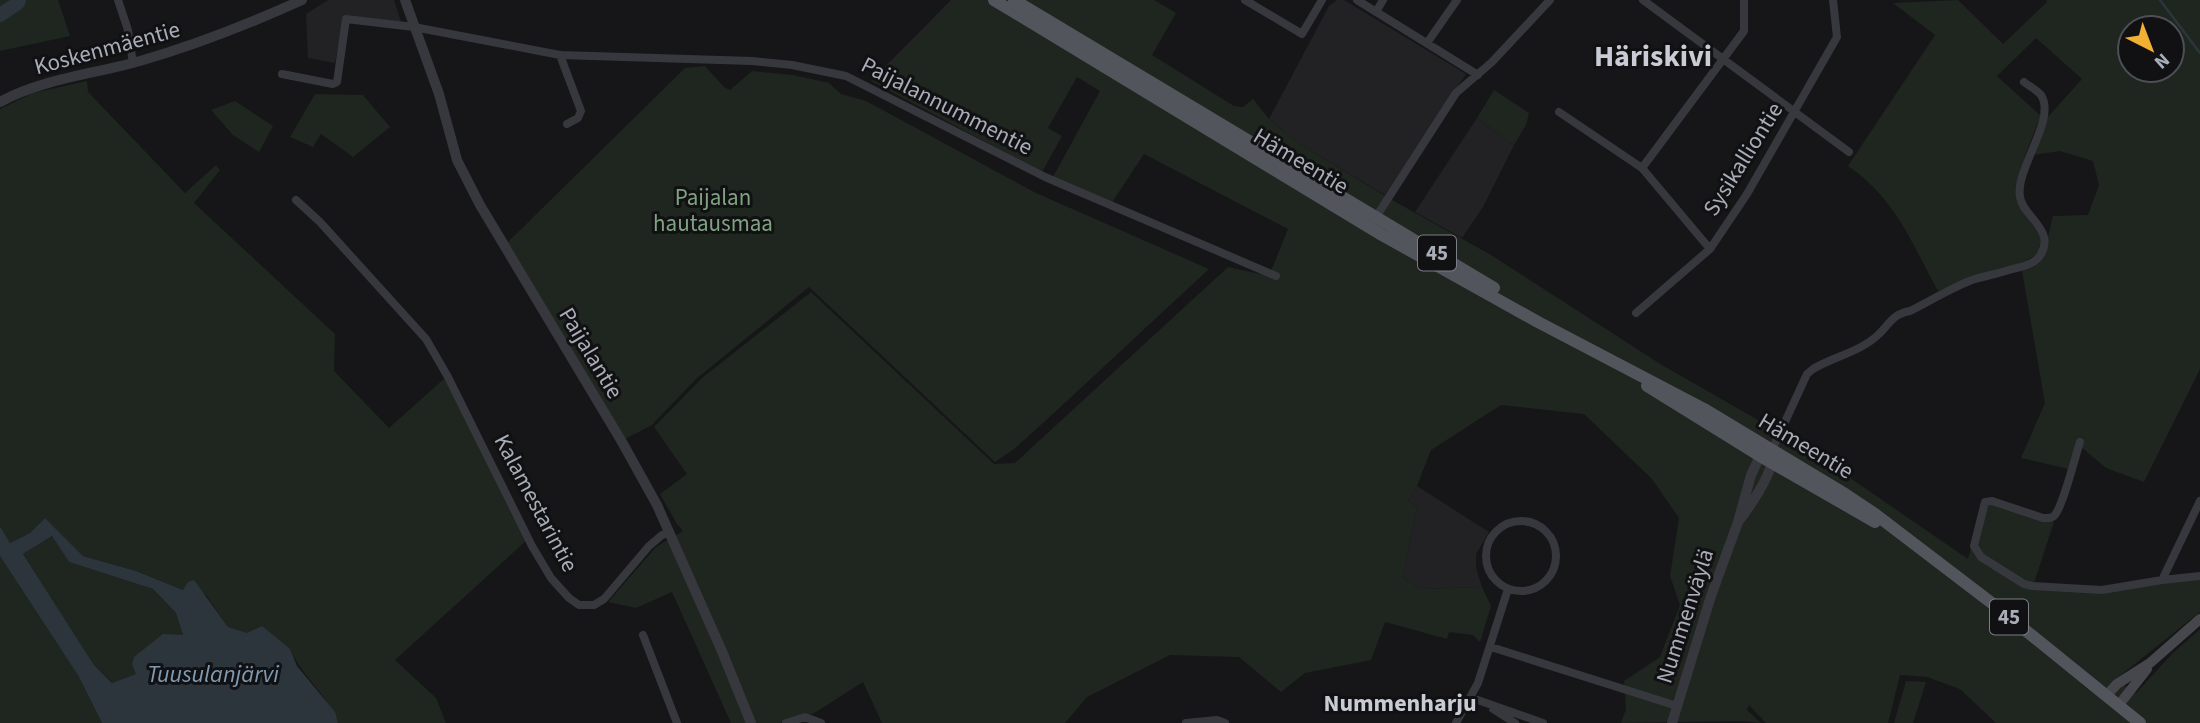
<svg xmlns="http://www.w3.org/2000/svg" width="2200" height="723" viewBox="0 0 2200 723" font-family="'Source Sans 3',sans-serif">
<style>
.built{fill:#222225}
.green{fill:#1e261f;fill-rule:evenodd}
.water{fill:#2c353c;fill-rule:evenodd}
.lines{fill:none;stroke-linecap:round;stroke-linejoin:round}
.stream{stroke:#2c353c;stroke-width:2.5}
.river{stroke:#2c353c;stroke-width:14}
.minor{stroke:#37383d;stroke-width:8}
.tertiary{stroke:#37383d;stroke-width:10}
.secondary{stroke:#45474d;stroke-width:10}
.primary{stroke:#53555c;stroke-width:12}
.labels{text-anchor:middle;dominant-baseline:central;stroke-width:6;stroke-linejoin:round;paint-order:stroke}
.shield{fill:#111113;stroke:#7b7e86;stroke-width:2}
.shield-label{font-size:21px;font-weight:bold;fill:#a8adb8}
.street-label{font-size:23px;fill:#a8adb8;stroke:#111113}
.park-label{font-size:23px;fill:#7fa381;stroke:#111113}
.water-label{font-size:24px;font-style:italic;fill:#7f9bb3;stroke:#111113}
.neighbourhood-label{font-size:24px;font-weight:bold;fill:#c9ccd4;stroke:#111113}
.district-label{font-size:30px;font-weight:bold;fill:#c9ccd4;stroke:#111113}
</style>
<rect width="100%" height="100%" fill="#161618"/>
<!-- built -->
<path class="built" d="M328,0h66l7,22 -57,-7 -9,48 -27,-5 -2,-44z
M1337,0h7l122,74 -81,121 -87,-52 -29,-24 60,-113z
M1477,118l37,27 -31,62 -21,31 -47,-26z
M1417,486l72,46 -13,22v14l6,19 -60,2 -20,-11 15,-71 -9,-7z"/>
<!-- green -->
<path class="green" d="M0,0h58l12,36 -70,15z
M951,0h203l22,13 -24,42 82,51 9,1 10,-8 16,20 29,24 94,57 99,55 171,110 115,66 60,38 131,90 16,-61 70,24 -20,61 60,5 106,-14v38l-84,67 20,14 37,-40 27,-24v94h-204l-36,-34 -33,-12 -27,-2 -12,48h-122l-17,-18 -2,5 14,13 -19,-2 -121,2 5,-14 -2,-28 36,-24 20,-52 -10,-29 9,-58 -27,-39 -68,-65 -83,-9 -70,45 -14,36 -9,14 9,7 -15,71 20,11 60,-2 9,19 -11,36 -7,-7 -24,-3 -2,7 -62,-17 -14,38 -66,13 -24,19 -42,-35 -69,-2 -83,42 -22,26h-183l-19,-41 -50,32 -21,3 -12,6h-49l-59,-131 -36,16 -28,-6 48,-55 27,-16 -6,-7 -17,-30 27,-20 -33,-47 48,-49 109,-86 183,172 21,-1 213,-196 41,9 19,-47 -144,-75 -33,50 -58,-27 47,-86 -23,-14 -29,51 14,8 -20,36 -171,-91z
M1958,0l45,44 44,-42 -1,-2h154v369l-56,113 -38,-14 -24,-20 -14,21 -47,-11 24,-55 -23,-132c24,-11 25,-32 31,-55l35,-1 11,-30 -6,-24 -33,-10 -27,4 13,-36 36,-40 -46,-41 -39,38 44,40c-9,23 -31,67 -22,89 4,9 16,22 22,32 -1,4 -1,12 -4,16 -7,12 -80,30 -99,38 -27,-49 -42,-92 -90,-125l87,-131 -42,-32zM2130,28h42v42h-42z
M705,66l19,21 6,3 22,-19 41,4 36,8 12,11 25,7 170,92 173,76 -155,144 -40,36 -19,13 -186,-175 -113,92 -44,46 -27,14 -117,-197 177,-174z
M87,81l1,11 97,101 31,-28 4,5 -26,33 141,131 -1,37 55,57 57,-51 63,132 18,31 -132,120 41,38 10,25h-108c-9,-27 -36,-46 -48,-74l-62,-22 -22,-32 -23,-5 -47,-19 -53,-15 -38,-38 -15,15 -20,10 -10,-17v-417l33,-16z
M1494,90l35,23 -3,12 -12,20 -37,-27z
M315,94l48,1 27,32 -37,30 -32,-23 -8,13 -23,-10z
M235,101l38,25 -14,26 -26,-17 -22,-25z
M52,536l17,26 84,27 23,24 7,22 -47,39 -23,9 -19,-18 -71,-111z
M0,556l79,121 23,46h-102z
M1906,681l20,1 -13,41h-19z"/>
<!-- water -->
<path class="water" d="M45,518l38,38 53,15 47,19 5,-8 6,-2 34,47 19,6 15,-7 28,23 7,17 38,46 3,11h-236l-23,-46 -79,-121v-30l10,17 20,-10zM52,536l17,26 84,27 23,24 7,22 -20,-1 -29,23 -2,7 4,10 -24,9 -18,-18 -71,-111z"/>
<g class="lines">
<!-- stream -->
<path class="stream" d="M2160,0l40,53"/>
<!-- river -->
<path class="river" d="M0,15l18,-12 1,-3"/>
<!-- minor -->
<path class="minor" d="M118,0l10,30 5,33
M1245,0l57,34 20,-34
M1357,0l121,75
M1643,0l206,152
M1376,12l7,-12
M1427,43l30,-43
M560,55l21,56 -3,7 -11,6
M282,74l51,10 4,-2 9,-63 68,8 146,28 192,6 40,4 54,11 199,101 231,99
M1559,112l83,56 68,81
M1642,168l102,-137v-31
M296,200l24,22 106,117 22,38 84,169 19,32 18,20 10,7h15l10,-6 45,-53 13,-11 7,-2
M1374,220l82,-127 36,-31 58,-62
M1636,313l74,-64 37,-55 90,-157 -4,-37
M2080,442c-5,15 -17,65 -26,74 -4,3 -6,2 -11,2l-51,-17 -7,1 -11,44 7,11 43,27 8,2 70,4 60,-10
M1772,450l35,-76 6,-5c20,-12 49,-18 66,-35 11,-11 14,-20 31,-23 20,-10 41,-23 62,-31 12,-4 25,-6 37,-10 11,-3 26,-5 32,-16 14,-25 -18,-37 -21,-57 -5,-29 37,-77 21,-102 -4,-5 -12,-9 -17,-13
M2200,501l-38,79 38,-4
M1486 556a35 35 0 1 1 70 0a35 35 0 1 1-70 0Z
M643,635l34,88
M1491,647l186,59
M1472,698l71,25
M1493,709l22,14
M786,723l19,-6 16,6
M1186,723l31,-3 8,3
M1456,723l22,-40 30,-94"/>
<!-- tertiary -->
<path class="tertiary" d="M405,0l34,94 18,66 23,45 142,237 35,63 64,144 30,74
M0,102c42,-23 94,-28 140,-41 56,-16 109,-37 162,-61
M1738,522c11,-14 33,-46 34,-63
M1672,723l39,-127 27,-74 13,-47 9,-19 6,-3"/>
<!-- secondary -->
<path class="secondary" d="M2106,696l11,-12 33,-21 50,-44
M2118,706l29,-37"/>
<!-- primary -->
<path class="primary" d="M994,0l388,235 156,87 166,87 141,85 30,20 118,90 147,119
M1014,0l480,288
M1647,386l113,70 115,66"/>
</g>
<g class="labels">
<!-- shield labels -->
<g class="shield">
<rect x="1418" y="235.5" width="38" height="35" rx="5"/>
<rect x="1990" y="599.5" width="38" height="35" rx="5"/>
</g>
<g class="shield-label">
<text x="1437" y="253">45</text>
<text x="2009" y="617">45</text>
</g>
<!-- street labels -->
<g class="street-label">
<text transform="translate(107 48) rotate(-15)">Koskenmäentie</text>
<text transform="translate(947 106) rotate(27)">Paijalannummentie</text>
<text transform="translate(1743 159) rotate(-58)">Sysikalliontie</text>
<text transform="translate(1301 161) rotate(31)">Hämeentie</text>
<text transform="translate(591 353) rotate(59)">Paijalantie</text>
<text transform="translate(1806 446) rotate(31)">Hämeentie</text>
<text transform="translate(536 503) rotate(62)">Kalamestarintie</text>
<text transform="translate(1685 616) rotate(-72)">Nummenväylä</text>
</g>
<!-- park labels -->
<g class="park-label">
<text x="713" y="197">Paijalan<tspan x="713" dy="26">hautausmaa</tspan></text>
</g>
<!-- water labels -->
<g class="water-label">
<text x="213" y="674">Tuusulanjärvi</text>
</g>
<!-- neighbourhood labels -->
<g class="neighbourhood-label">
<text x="1400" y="703">Nummenharju</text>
</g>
<!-- district labels -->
<g class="district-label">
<text x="1653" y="56">Häriskivi</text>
</g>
</g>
<!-- north arrow -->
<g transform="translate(2151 49) rotate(138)"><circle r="33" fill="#111113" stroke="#4d4f55" stroke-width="2"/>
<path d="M0-5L12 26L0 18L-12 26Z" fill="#f2b134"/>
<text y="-10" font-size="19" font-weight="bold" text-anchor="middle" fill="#a8adb8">N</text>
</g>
</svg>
